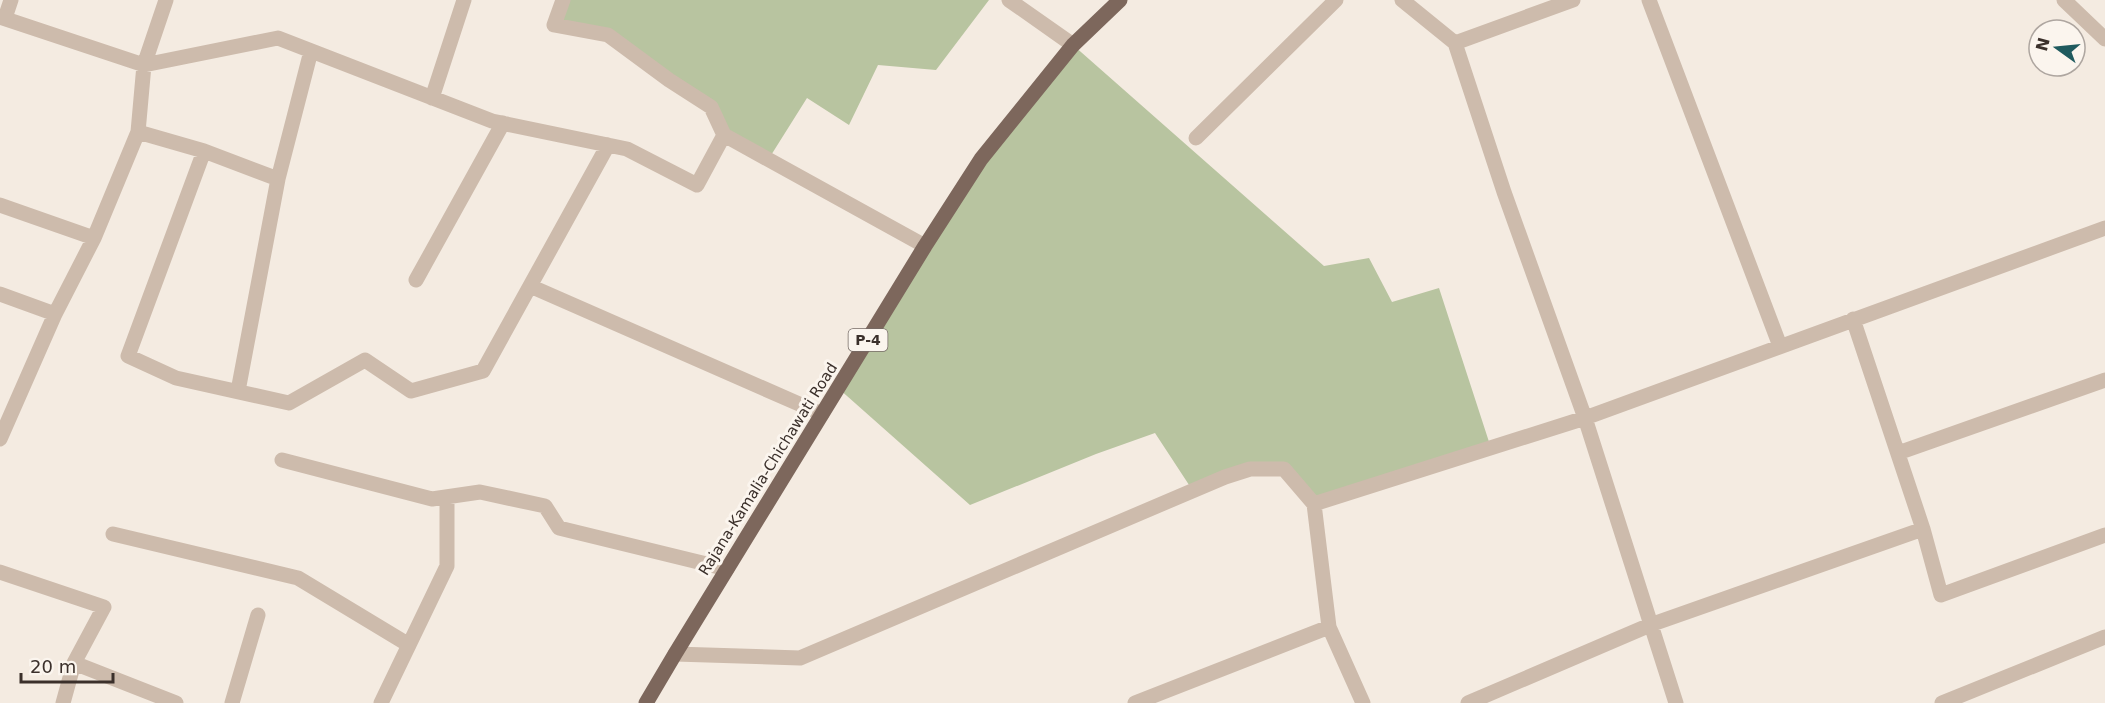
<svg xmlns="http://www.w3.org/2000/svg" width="2105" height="703" viewBox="0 0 2105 703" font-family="'DejaVu Sans',sans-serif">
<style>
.green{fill:#b8c4a0}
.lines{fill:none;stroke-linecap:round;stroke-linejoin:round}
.street{stroke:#cdbbac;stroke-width:15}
.primary{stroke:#7d675c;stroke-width:15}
.labels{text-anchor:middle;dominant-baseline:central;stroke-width:6;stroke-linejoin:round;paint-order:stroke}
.shield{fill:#fbf5ee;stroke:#756b66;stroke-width:1.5}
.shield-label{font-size:14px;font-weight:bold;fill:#3b302b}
.street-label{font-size:15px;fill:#3b302b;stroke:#fbf5ee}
</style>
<rect width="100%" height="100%" fill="#f4ebe1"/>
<!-- green -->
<path class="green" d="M563,0h426l-53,70 -58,-5 -29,60 -42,-27 -39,62 -44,-25 -13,-28 -103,-72 -54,-10z
M1073,45l251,221 45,-8 23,44 47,-14 52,160 -177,56 -31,-35h-33l-57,22 -38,-58 -59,21 -126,51 -132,-117 87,-142z"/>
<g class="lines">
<!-- street -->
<path class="street" d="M166,0l-22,65 -6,67 66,19
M563,0l-9,25 54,10 61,45 42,27 13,28
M1009,0l64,45
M1402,0l53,43
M1573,0l-118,43 49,149 81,226 91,285
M1649,0l131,346
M2064,0l41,39
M0,17l144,48 134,-27 214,83 135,28 70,36 27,-50 201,111
M5,18l6,-18
M311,51l-33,128 -74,-28 -76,205 48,22 113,25 76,-43 46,31 72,-20 125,-226
M432,98l32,-98
M1196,138l140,-138
M0,205l94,33
M416,280l87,-157
M530,286l292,128
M0,294l55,20
M1853,319l70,210 18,66 164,-60
M238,391l40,-212
M0,439l55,-125 39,-76 44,-106
M1898,453l207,-73
M282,460l150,39 48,-7 65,14 14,22 168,41
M113,534l185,44 111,67
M0,572l104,35 -30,56 102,40
M675,654l125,4 425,-181 25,-8h34l30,35
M63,703l11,-40
M232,703l26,-88
M381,703l66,-137v-69
M1135,703l194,-76
M1363,703l-34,-76 -15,-123 271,-86 520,-190
M1468,703l182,-78 273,-96
M1942,703l163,-66"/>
<!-- primary -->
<path class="primary" d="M646,703l29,-49 250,-408 56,-87 92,-114 47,-45"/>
</g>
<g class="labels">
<!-- shield labels -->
<rect class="shield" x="848.5" y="329" width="39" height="22" rx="4.5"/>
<g class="shield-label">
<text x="868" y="340">P-4</text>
</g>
<!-- street labels -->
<g class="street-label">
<text transform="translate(768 469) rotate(-58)">Rajana-Kamalia-Chichawati Road</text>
</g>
</g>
<!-- north arrow -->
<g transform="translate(2057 48) rotate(285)"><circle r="28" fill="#fbf5ee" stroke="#aea6a0" stroke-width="1.5"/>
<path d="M0-4.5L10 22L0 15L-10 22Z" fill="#1f5a5e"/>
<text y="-9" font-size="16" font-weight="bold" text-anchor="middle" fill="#3b302b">N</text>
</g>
<!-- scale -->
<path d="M21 673v9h92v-9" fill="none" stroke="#3b302b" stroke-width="3"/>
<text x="30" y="673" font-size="18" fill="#3b302b" stroke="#fbf5ee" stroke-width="4.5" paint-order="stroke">20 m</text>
</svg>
